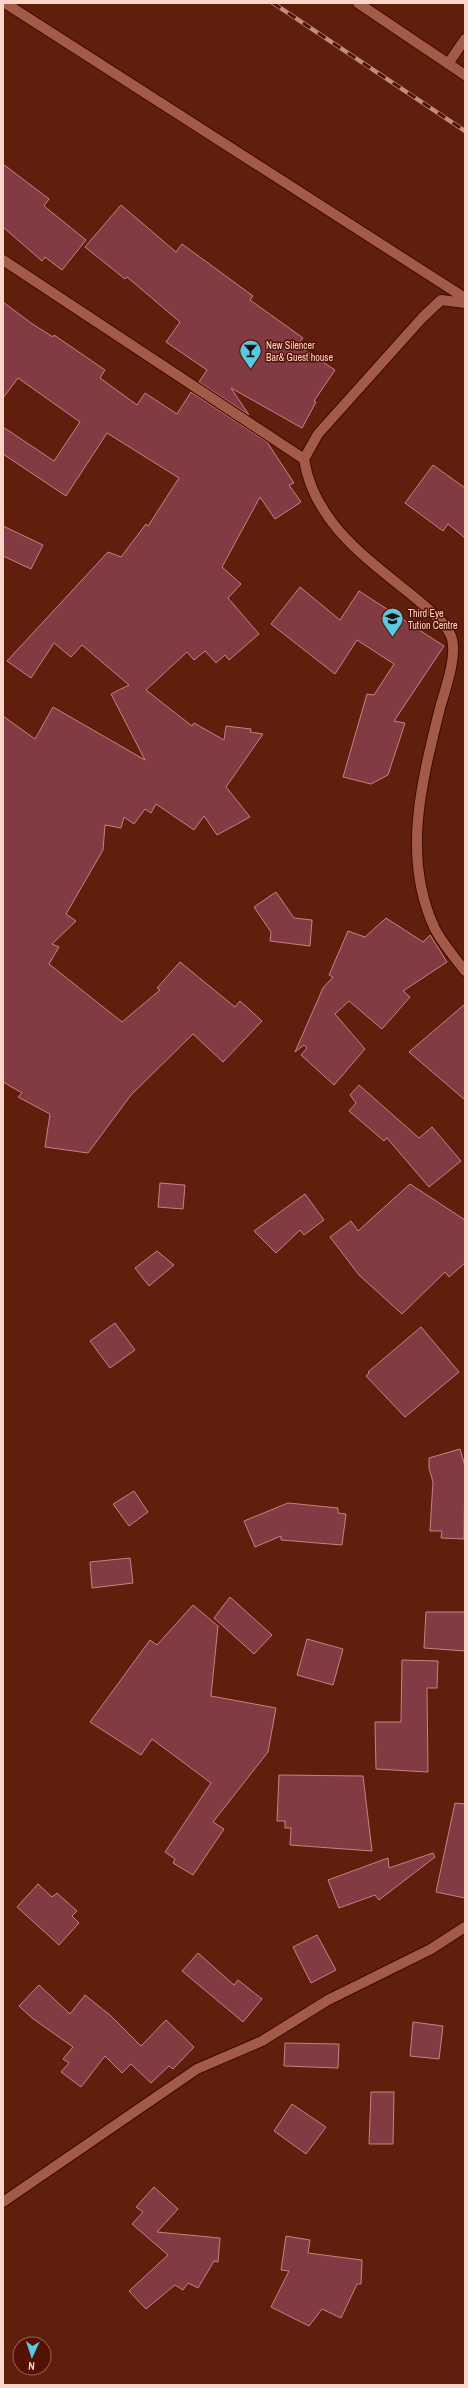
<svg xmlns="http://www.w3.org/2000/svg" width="468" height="2388" viewBox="0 0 468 2388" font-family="'Archivo Narrow',sans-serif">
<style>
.building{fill:#823b42;stroke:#cd7e83}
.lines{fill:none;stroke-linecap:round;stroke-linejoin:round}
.street-casing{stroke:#3c0b01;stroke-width:12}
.street{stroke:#a35b48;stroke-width:10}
.rail-casing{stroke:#c08e7f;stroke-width:4.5}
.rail{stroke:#541302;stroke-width:3;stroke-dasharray:9;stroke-linecap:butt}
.labels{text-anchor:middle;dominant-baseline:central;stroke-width:3;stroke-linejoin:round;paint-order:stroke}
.poi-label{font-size:10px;fill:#fdd4c8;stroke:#541302;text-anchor:start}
</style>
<rect width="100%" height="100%" fill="#601f0d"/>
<!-- building -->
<path class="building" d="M3,164l46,35 -5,7 42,34 -24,30 -17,-13 -3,4 -39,-34z
M121,205l55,47 6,-8 71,52 -3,4 53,38 -6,7 38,25 -21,31 2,1 -14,26 -71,-40 18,27 -50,-33 8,-12 -41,-28 14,-20 -53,-45 -2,2 -40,-32z
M3,302l28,21 22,14 1,-2 51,35 -5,8 37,27 8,-12 32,21 14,-22 76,50 27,41 -5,2 12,17 -26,17 -15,-22 -38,70 19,17 -13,14 31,36 -30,26 -4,-5 -9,8 -11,-12 -11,9 -7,-8 -41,38 46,36 2,-3 30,17 2,-14 25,3 -1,3 13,2 -37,53 24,30 -33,18 -13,-19 -10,14 -38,-26 -5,9 -6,-4 -11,15 -10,-7 -3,11 -16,-3 -2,25 -37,64 10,7 -24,23 7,3 -10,17 73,58 38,-32 -3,-2 23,-26 55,45 5,-6 22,20 -39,41 -30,-28 -62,61 -43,58 -43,-6 5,-33 -32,-17 4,-4 -19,-11v-366l32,23 18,-32 92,53 -34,-66 18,-9 -47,-40 -11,12 -17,-14 -23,35 -24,-17 101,-109 13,5 25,-33 2,2 31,-48 -72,-45 -41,63 -63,-42v-27l51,34 26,-39 -62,-44 -15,20z
M433,465l32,23v50l-17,-14 -5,7 -38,-28z
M3,526l40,19 -12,24 -28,-13z
M300,587l40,33 19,-29 85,55 -50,75 11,2 -17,52 -17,9 -28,-7 24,-83 7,1 20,-31 -37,-24 -22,34 -64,-50z
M276,892l18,26 18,2 -2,26 -40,-5 1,-9 -17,-25z
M386,918l37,24 7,-7 17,27 -44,29 7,6 -28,32 -33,-28 -14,13 30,35 -31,36 -33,-30 6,-7 -3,-3 -9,7 28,-64 10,-11 -4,-2 19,-44 17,6z
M465,1004v96l-56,-48z
M359,1085l60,53 13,-11 29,34 -32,26 -42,-49 -3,3 -35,-30 7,-8 -6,-8z
M160,1183l25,2 -2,24 -25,-2z
M410,1184l55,36v43l-16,14 -4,-5 -43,42 -43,-39 -29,-38 21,-16 7,10z
M305,1194l19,26 -20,15 -4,-5 -24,23 -22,-22z
M157,1251l17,14 -25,21 -14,-18z
M115,1323l20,27 -25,18 -20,-27z
M421,1327l38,45 -54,45 -39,-41 3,-3 -1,-1z
M460,1449l5,17 -1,73 -23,-1 1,-7h-12l3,-49 -4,-14v-10z
M134,1491l14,21 -19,14 -16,-22z
M288,1503l50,5v5l8,1 -4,31 -61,-5v-4l-26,11 -11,-26z
M130,1558l3,25 -41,5 -2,-26z
M230,1597l42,38 -18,19 -40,-36z
M193,1605l25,21 -7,70 65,12 -8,44 -55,70 11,7 -31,46 -20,-12 2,-4 -10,-7 46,-69 -59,-44 -11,16 -51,-33 60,-82 7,5z
M426,1612h39v39l-41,-3z
M307,1639l36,10 -10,36 -36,-10z
M402,1660l36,1 -1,27h-10l1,84 -52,-3 -1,-47h26z
M279,1775l84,1 9,75 -82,-6 1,-17h-6v-7h-8z
M455,1803l10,1v94l-29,-6z
M433,1853l2,4 -56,43 -4,-5 -36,13 -11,-28 60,-22 1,10z
M38,1884l14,13 5,-4 20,18 -5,5 7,7 -20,22 -42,-38z
M317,1935l19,35 -25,13 -18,-36z
M198,1953l36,32 4,-5 24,19 -19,23 -61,-51z
M39,1985l31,29 15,-19 26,21 30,30 25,-26 28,27 -21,22 -4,-3 -18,17 -20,-19 -9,9 -17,-17 -24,31 -20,-15 8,-9 -6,-4 10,-12 -41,-29 -13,-12z
M413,2022l30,4 -4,33 -29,-3z
M285,2043l54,1 -1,24 -54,-2z
M371,2092h23l-1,52h-24z
M292,2104l34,23 -20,27 -32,-23z
M154,2187l24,22 -21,23 63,6 -2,24 -4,-1 -16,27 -10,-5 -5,7 -8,-5 -29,24 -17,-18 39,-36 -36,-31 11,-12 -7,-5z
M286,2236l24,4 -2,13 54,7 -1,24h-4l-16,34 -19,-9 -13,17 -38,-19 18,-36 -8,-1z"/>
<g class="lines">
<defs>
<path id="street" d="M5,3l460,295
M358,3l107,72
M448,64l17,-25
M3,260l301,199
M465,303l-24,-3 -19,18 -104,116 -14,25c10,66 68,103 115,142 11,10 29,23 33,38 5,18 -7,51 -12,69 -18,73 -39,149 -5,221 8,15 20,29 30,42
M3,2202l194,-133 65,-28 66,-41 103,-51 34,-22"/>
</defs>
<!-- street casing -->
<use href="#street" class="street-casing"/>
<!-- street -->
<use href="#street" class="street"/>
<defs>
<path id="rail" d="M273,3l192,128"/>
</defs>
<!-- rail casing -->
<use href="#rail" class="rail-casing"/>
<!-- rail -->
<use href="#rail" class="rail"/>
</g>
<!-- icons -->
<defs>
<symbol id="bar-pin" viewBox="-11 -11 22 30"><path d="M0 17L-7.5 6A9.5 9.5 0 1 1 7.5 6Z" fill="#58c9e3" stroke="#541302"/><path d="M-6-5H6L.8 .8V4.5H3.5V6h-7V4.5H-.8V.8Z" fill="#111"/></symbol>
<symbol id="school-pin" viewBox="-11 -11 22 30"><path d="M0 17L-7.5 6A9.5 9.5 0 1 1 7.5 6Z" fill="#58c9e3" stroke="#541302"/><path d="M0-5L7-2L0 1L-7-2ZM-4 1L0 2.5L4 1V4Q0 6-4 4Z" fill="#111"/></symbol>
</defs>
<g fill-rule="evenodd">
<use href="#bar-pin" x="238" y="338" width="25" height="34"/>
<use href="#school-pin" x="380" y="606" width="25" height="34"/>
</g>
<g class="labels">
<!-- poi labels -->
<g class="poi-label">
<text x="266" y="345">New Silencer<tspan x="266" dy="12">Bar&amp; Guest house</tspan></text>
<text x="408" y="613">Third Eye<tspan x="408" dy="12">Tution Centre</tspan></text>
</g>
</g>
<!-- border -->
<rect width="468" height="2388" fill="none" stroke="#fdd4c8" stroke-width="8"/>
<!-- north arrow -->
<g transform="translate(32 2356) rotate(183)"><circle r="19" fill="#541302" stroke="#986051"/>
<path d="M0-3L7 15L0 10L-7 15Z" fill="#58c9e3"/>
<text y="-6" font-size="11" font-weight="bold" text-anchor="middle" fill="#fdd4c8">N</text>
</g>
</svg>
